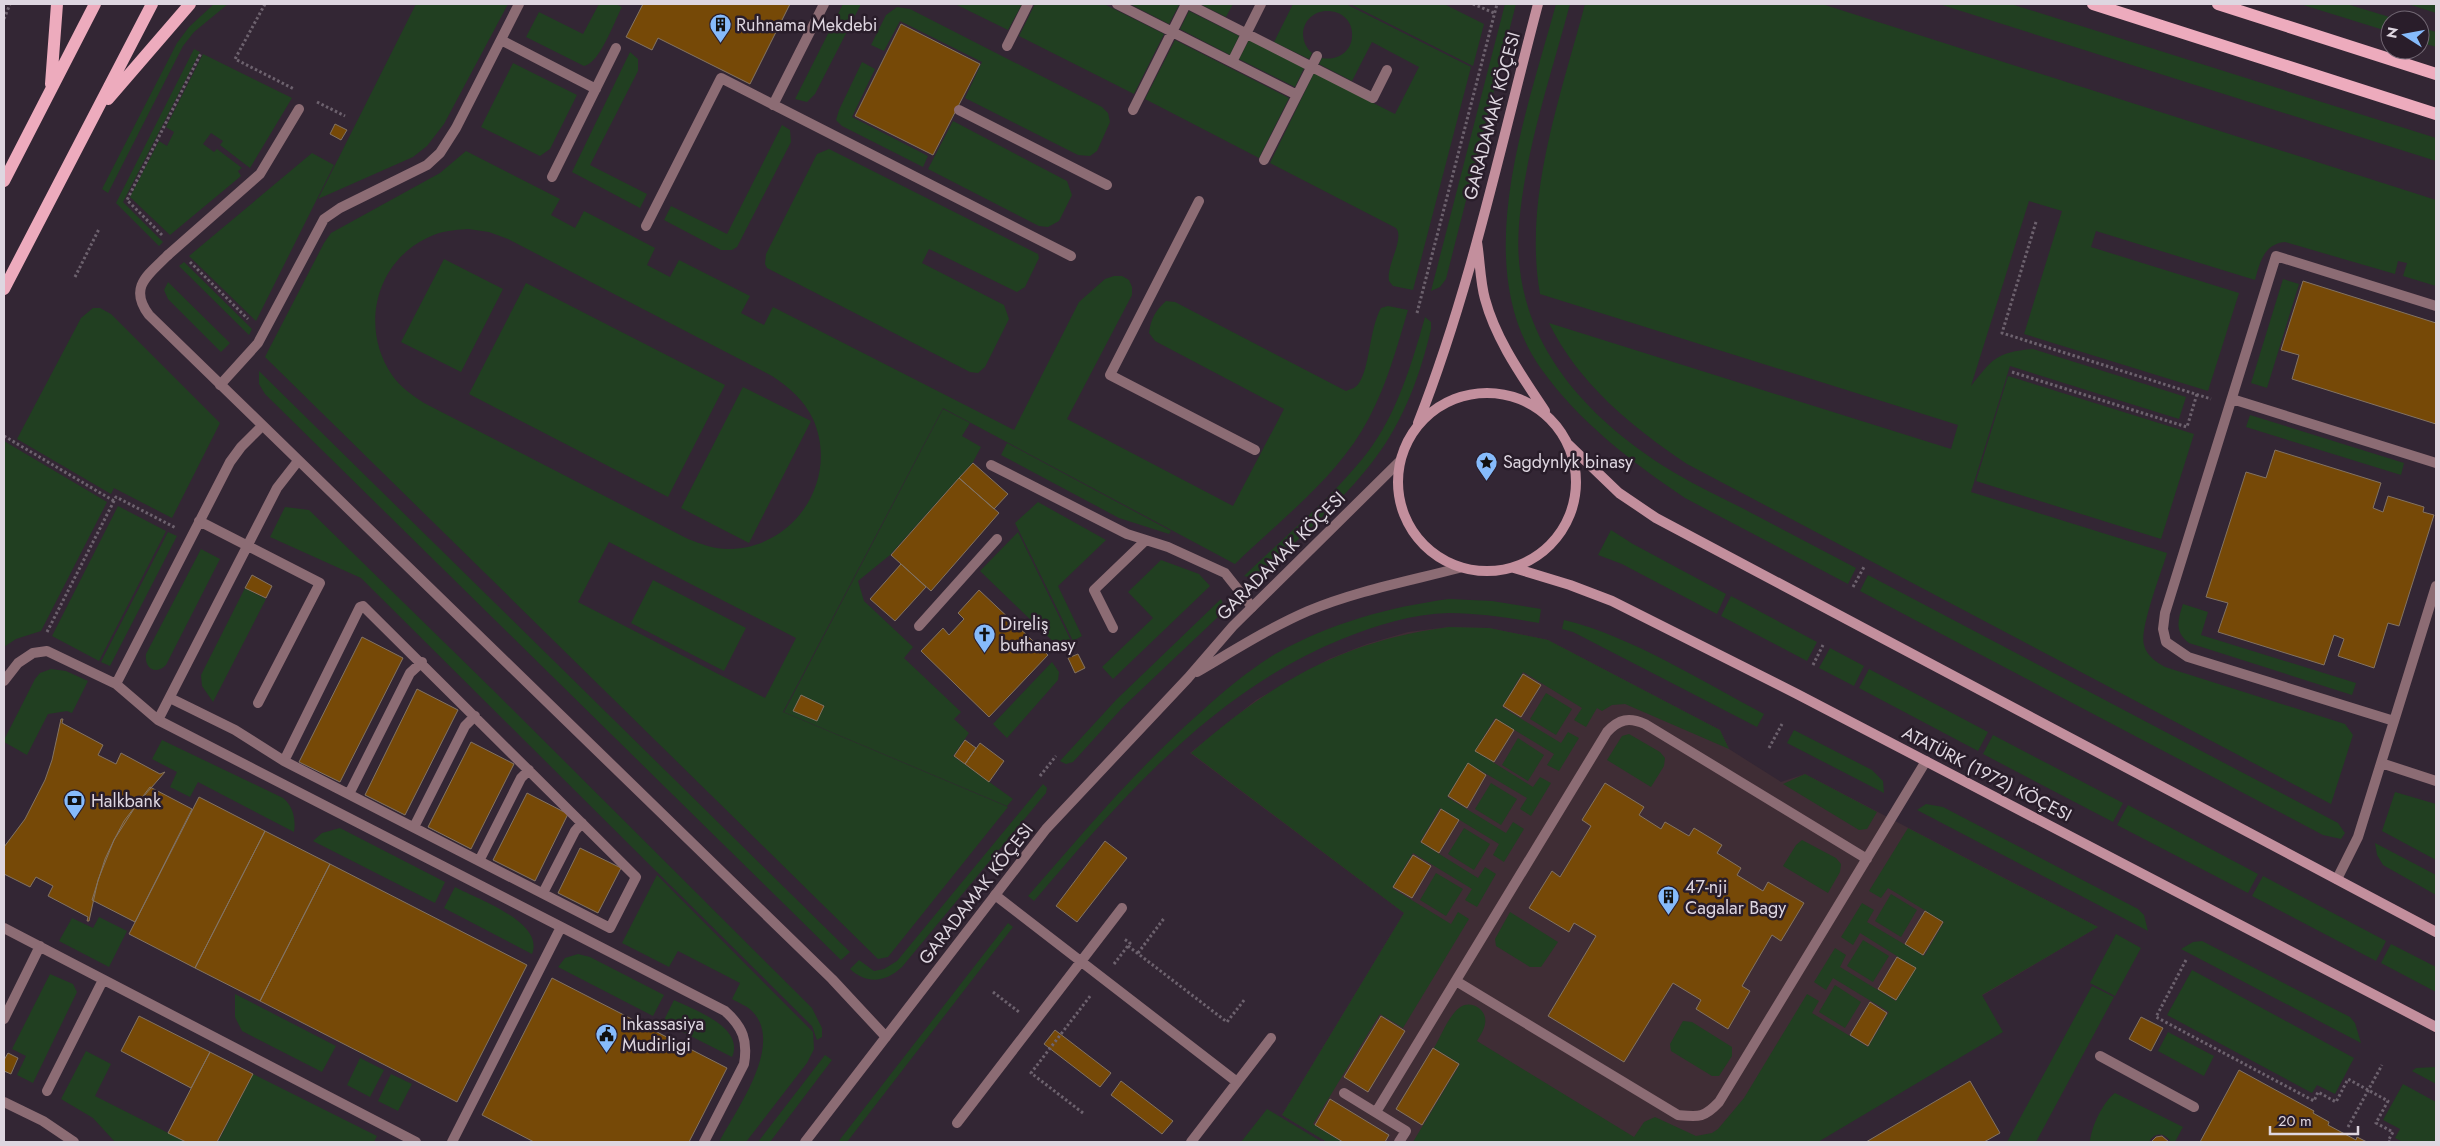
<svg xmlns="http://www.w3.org/2000/svg" width="2440" height="1146" viewBox="0 0 2440 1146" font-family="Jost,sans-serif">
<style>
.education{fill:#3f2d35}
.green{fill:#213f21;fill-rule:evenodd}
.building{fill:#764907;stroke:#837363}
.lines{fill:none;stroke-linecap:round;stroke-linejoin:round}
.path{stroke:#6d626e;stroke-width:3;stroke-dasharray:2.5 2.5;stroke-linecap:butt}
.lane{stroke:#8c6c74;stroke-width:10}
.street{stroke:#8c6c74;stroke-width:10}
.secondary{stroke:#c38f9d;stroke-width:10}
.primary{stroke:#edabbd;stroke-width:12}
.labels{text-anchor:middle;dominant-baseline:central;stroke-width:5;stroke-linejoin:round;paint-order:stroke}
.poi-label{font-size:18px;fill:#ded6e0;stroke:#291d2a;text-anchor:start}
.street-label{font-size:18px;fill:#ded6e0;stroke:#291d2a}
</style>
<rect width="100%" height="100%" fill="#332634"/>
<!-- education -->
<path class="education" d="M1449,627l40,1 59,12 172,90 9,19 52,33 24,-8 293,153 -363,215h-408l-45,-27 122,-202 -214,-160 66,-53 73,-41 38,-15 41,-12z"/>
<!-- green -->
<path class="green" d="M214,4h14l-34,28 -11,14 -75,147 -6,-4 75,-146 12,-16z
M416,4h92l-64,120 -17,22 -14,11 -95,42z
M599,4h16l7,3c-8,15 -22,56 -38,59l-58,-29 13,-25 44,22z
M843,4h18l-46,90 -8,8 -12,-3z
M955,4h67l-14,26z
M1035,4h69l60,30 -30,60 -115,-58z
M1130,4h47l2,1 -10,19z
M1200,4h33l-7,13z
M1293,4h53l125,63 -58,223 -20,-4 -4,-5c-3,-16 16,-42 7,-53l-126,-65 44,-90 81,41 24,-47 -47,-25 -20,39 -33,-17 3,-6c15,3 29,-6 30,-21 3,-32 -46,-36 -49,-4 0,8 3,15 9,20l-3,6 -35,-17z
M1350,4h94l40,20 -11,42z
M1505,4h11l-70,275 -6,8 -9,4z
M1556,4h14c-19,72 -45,146 -51,221 -9,112 65,193 156,248 22,13 45,24 67,35 38,20 76,40 114,60l-8,16 -163,-86c-52,-35 -106,-76 -143,-128 -75,-103 -15,-257 14,-366z
M1585,4h237l614,196v86l-33,-10 4,-13 -9,-2 -3,13 -110,-32c-21,2 -25,20 -30,38l-159,-49 -5,16 148,46 -31,98 -184,-57 38,-123 -33,-10 -58,185c21,-26 24,-34 62,-37l153,48 -7,22 -169,-53 -39,126 196,61c-5,18 -28,76 -23,92 3,11 12,17 21,22l180,57 8,11 -22,69 -644,-340c-55,-37 -109,-81 -138,-141l402,126 7,-24 -418,-131c-17,-97 21,-198 45,-290z
M1939,4h72l425,134v23z
M2300,4h47l52,16h-9v12z
M2408,4h28v9z
M897,7l13,2 192,98 6,6 2,9 -13,29 -7,5 -12,-1 -113,-57 17,-36 -82,-41 -16,30 -13,-6 15,-30z
M1189,11l50,25 -9,19 -50,-26z
M2420,27l16,5v15l-16,-5z
M1175,40l114,58 -30,60 -114,-59z
M1249,40l55,28 -9,19 -56,-28z
M194,49l6,3 -77,150 40,40 -4,4 -43,-43z
M630,52l8,7v12l-48,94 57,29 -7,14 -68,-36z
M203,54l89,44 -42,70 -30,-23 3,-4 -12,-8 -8,11 11,8 3,-3 25,19 -4,3 3,5 -71,59 -40,-38 29,-56 8,5 7,-14 -8,-5z
M862,62l13,7 -23,48 76,39 -5,11 -81,-41 -6,-6 3,-10z
M513,63l64,32 -27,54 -10,7 -59,-29z
M953,121l114,60 5,14 -13,26 -11,6 -9,-1 -111,-57z
M782,125l8,5 1,12 -54,105 -5,3h-11l-57,-30 7,-14 56,28z
M829,149l209,105 1,4 -14,29 -8,5 -88,-43 -7,14 82,42 5,14 -24,48 -7,6 -8,-1 -203,-104 -2,-4 1,-10 51,-100z
M466,151l94,48 -9,16 24,13 9,-17 71,37 -8,17 23,12 9,-17 71,36 -9,17 23,12 9,-18 241,123 65,-128 26,-23 9,-3h8l7,4 3,7v8l-65,124 166,87 51,-97 -129,-68 -6,-8c2,-14 6,-22 17,-32l9,1 171,89c5,-2 10,-3 13,-8 11,-16 10,-53 22,-75l7,-2 20,4c-11,37 -21,74 -39,108 -30,58 -88,101 -134,146l-292,-156 -160,304 225,95 -120,150 -10,2 -613,-602 3,-6 231,195 -231,-195 56,-108 7,-10 109,-60zM468,229l21,3 19,7 264,137c17,11 32,24 41,43 27,61 -19,130 -85,130 -14,0 -27,-5 -40,-10l-264,-136c-12,-8 -24,-16 -32,-28 -32,-47 -17,-112 35,-137 13,-7 27,-8 41,-9zM609,542l187,96 -31,60 -187,-96z
M312,153l22,12 -78,156 -67,-65z
M444,259l59,30 -42,83 -60,-30z
M184,262l68,67 -3,6 -70,-69z
M2283,279l16,5 -32,104 -16,-5z
M168,282l62,61 -9,9 -53,-53 -4,-9z
M526,283l199,102 -57,112 -199,-103z
M93,308h7l11,6 109,109 -48,95 -58,-30 -3,6 -94,-55 64,-121z
M1425,317l6,5v7c-10,44 -27,91 -55,128 -33,45 -80,83 -120,122l-12,-3c41,-40 88,-78 123,-123 30,-39 45,-90 58,-136z
M259,371l591,581 -9,8 -576,-566 -6,-10z
M2008,376l186,58 -33,105 -185,-58z
M743,387l68,34 -62,122 -68,-35z
M943,409l27,14 -8,13 19,11 -8,15 -83,93 -32,26 6,20 49,46 -9,11 57,54 -7,7 15,14 -16,23 60,43 -6,7 -223,-94z
M2250,415l154,48 -3,12 -155,-48z
M4,441l103,61 -66,129 -25,8 -12,8z
M1007,443l164,88 -2,3 -50,-16 -118,-63z
M1038,502l68,38 -48,46 24,50 -9,5 -58,-118z
M118,506l48,25 -67,130 -47,-25z
M285,507l24,3 188,184 315,314 10,20v9l-5,3 -5,-14 -451,-448 -91,-41z
M1611,530l22,14 93,50 -9,20 -95,-50 -24,-9z
M168,532l9,4 -67,130 -9,-4z
M1018,532l53,109 -8,10 -83,-80z
M201,549l19,10 -54,106c-10,10 -22,4 -20,-11z
M1161,560l38,14 11,12 -97,93 -11,-12 51,-49 -25,-26z
M1868,575l470,248 7,10 -4,6 -18,-4 -463,-244z
M653,580l93,48 -22,43 -93,-48z
M245,588l21,11 -53,103 -11,-16 -1,-11z
M1731,596l86,46 -10,19 -86,-45z
M1221,599l3,7 -4,9 -97,92 -50,55 -7,2 -6,-3 56,-61z
M1449,599l43,2 49,8 -2,14c-30,-5 -60,-10 -90,-10 -37,1 -73,12 -107,26 -129,52 -220,159 -308,262l-6,-5c56,-64 110,-129 174,-185 23,-21 48,-42 75,-58 54,-30 112,-46 172,-54z
M2183,604l25,8 -7,23 155,48 -4,12 -163,-52c-15,-11 -11,-24 -6,-39z
M1564,620c67,16 139,62 200,94l-7,13 -184,-95 -11,-3z
M1449,627l40,1 59,12 172,90 9,19 -104,-45 -13,1 -10,6 -5,-3 -11,19 -12,-7 8,-12 -59,-36 -21,35 59,36 7,-11 11,6 -20,33 -12,-6 7,-11 -59,-36 -20,33 58,36 7,-10 11,6 -20,33 -11,-7 7,-11 -59,-35 -21,34 59,36 7,-11 11,7 -20,33 -11,-7 6,-11 -59,-36 -20,34 58,36 7,-11 11,7 -19,33 -12,-7 7,-11 -59,-36 -21,35 59,36 7,-12 11,7 -66,109 -23,-14 -67,110 29,18h-15l-45,-27 122,-202 -213,-160c80,-70 151,-112 258,-126z
M1830,648l34,18 -10,20 -35,-18z
M1052,662l7,10 -1,8 -51,58 -14,-14z
M51,669l15,2 22,10 -16,32 -5,-2 -19,3 -21,41 -23,-13v-2l31,-61 5,-6z
M1869,669l119,63 -10,19 -119,-63z
M1546,693l26,16 -16,26 -26,-16z
M1794,730l78,40 11,11 1,12 -97,-50z
M1629,734l31,18 5,6 -1,8 -13,21 -44,-27 15,-24z
M1993,735l130,68 -10,19 -130,-68z
M1518,738l26,17 -16,26 -26,-16z
M162,740l121,58c10,8 13,21 11,34l-96,-50 -8,15 -20,-10 7,-15 -25,-13z
M1805,774l72,38 -10,17 -8,1 -76,-46z
M1491,783l26,16 -16,26 -26,-16z
M1043,784l4,4 -1,5 -144,174c-16,15 -35,18 -52,2l9,-9 15,11 10,-2 13,-8z
M2395,792l41,12v56l-54,-29z
M1926,804l17,3 195,102 6,6 4,16 -231,-121z
M2128,805l130,69 -10,19 -131,-68z
M340,828l105,54 -10,21 -122,-62 9,-8z
M1464,828l26,16 -16,26 -26,-16z
M1908,828l190,99 -116,68 21,37 -185,110h-405l47,-78 -26,-16c7,-12 14,-31 25,-40 11,-9 29,1 26,16 -1,6 -5,12 -8,17l157,96 10,-15 11,-5 41,19 16,-3 6,-4 26,-31 63,-104 12,7 -7,12 56,34 21,-35 -56,-34 -7,12 -12,-8 21,-34 11,7 -6,12 56,34 20,-33 -56,-35 -7,12 -12,-8 21,-34 12,7 -7,12 57,34 20,-34 -56,-34 -7,10 -12,-7z
M1802,840l34,18 5,6 -1,8 -12,21 -45,-27 13,-21z
M2375,843l61,32v20l-53,-30 -6,-10z
M1436,873l27,16 -17,27 -26,-16z
M657,875l156,157 1,17 -7,14 -61,79h-27c17,-32 66,-98 33,-131 -5,-5 -13,-8 -20,-12l8,-16 -62,-32 -9,16 -47,-24z
M2263,876l123,65 -10,20 -124,-65z
M455,887c22,12 90,35 77,67l-88,-46z
M1891,894l26,16 -16,27 -26,-16z
M1510,912l48,30 -17,25h-11l-34,-21 -1,-7z
M99,917l28,14 -18,36 -50,-26 13,-23 21,10z
M1008,923l5,4 -166,215h-9z
M2116,934l25,14 -26,48 -25,-13z
M1863,940l26,16 -16,26 -26,-16z
M2202,941l148,76 5,6 6,20 -180,-94 12,-7z
M2391,944l45,23v25l-55,-29z
M578,954l12,3 74,38 -11,21 -95,-49 7,-9z
M2192,970l162,88 -19,36 -18,-9 -5,8 -145,-78z
M50,974l23,10 4,8 -44,91 -16,-8 9,-19 -14,-7z
M1835,985l26,17 -16,26 -26,-16z
M2092,986l22,11 -78,145h-29z
M235,994l101,52 -14,26 -80,-41 -7,-14z
M674,1000c20,10 71,27 58,57l-69,-35z
M1683,1021l9,1 40,25v9l-13,20h-7l-41,-25 -1,-7z
M2168,1032l46,24 -10,20 -46,-25z
M86,1051l25,13 -16,32 91,46h-71l-22,-24 -32,-19z
M825,1055l7,5 -62,82h-12z
M360,1058l24,12 -14,27 -23,-12z
M2436,1067v17l-24,-13 4,-3z
M253,1074l124,62 -3,6h-156z
M391,1074l21,10 -14,27 -20,-10z
M2403,1084l33,18v40h-33l-8,-4 5,-9 -17,-9z
M2115,1093l68,34 -8,15h-4c-6,-10 -17,-10 -22,0h-59c1,-15 13,-40 25,-49z
M1267,1109l55,33h-81z"/>
<!-- building -->
<path class="building" d="M643,4h147l-40,80 -92,-46 -6,12 -26,-13z
M901,24l79,40 -47,91 -78,-39z
M335,124l12,6 -6,10 -11,-6z
M2303,281l133,42v101l-144,-45 7,-24 -18,-5z
M2275,450l106,33 -8,25 10,4 5,-16 36,11 -1,5 11,3 -35,111 -11,-3 -14,45 -36,-12 6,-17 -10,-4 -10,30 -106,-33 10,-29 -22,-6 40,-125 20,6z
M973,463l35,31 -14,15 -35,-31z
M959,478l40,35 -68,78 -40,-36z
M901,564l25,23 -31,34 -25,-22z
M252,575l20,11 -6,12 -21,-10z
M979,590l69,65 -59,62 -68,-66 22,-23 6,7 15,-16 -6,-6z
M362,637l41,21 -63,124 -41,-20z
M1078,654l7,14 -10,5 -7,-15z
M1523,674l18,11 -20,32 -18,-11z
M417,689l41,21 -53,105 -40,-20z
M801,695l23,11 -7,15 -24,-10z
M61,719h2l-1,4 41,22 -5,10 18,9 5,-11 39,21 5,-2 -28,32 -23,36 -16,40 -9,41h-2l1,-4 -40,-21 5,-10 -17,-9 -6,10 -26,-13v-27l21,-28 20,-39 7,-20z
M1496,719l18,11 -20,32 -19,-11z
M965,740l11,8 -11,16 -11,-8z
M471,742l43,22 -43,85 -43,-22z
M980,743l24,18 -15,21 -24,-18z
M1468,763l18,12 -19,33 -19,-12z
M1605,783l39,24 -5,8 22,14 4,-7 24,14 5,-8 28,17 -5,8 24,15 -4,7 26,16 5,-9 36,21 -23,38 -9,-6 -30,51 8,5 -22,38 -32,-20 5,-9 -28,-17 -49,79 -76,-46 48,-80 -22,-13 -5,9 -40,-24 23,-37 8,6 31,-51 -9,-6z
M150,787l42,22 -57,113 -43,-22 13,-41 9,-19 10,-19z
M527,793l41,21 -33,67 -42,-21z
M199,797l66,34 -70,137 -66,-34z
M1441,809l18,11 -20,33 -18,-11z
M265,831l65,33 -70,137 -65,-33z
M1105,841l22,17 -50,64 -21,-16z
M580,848l41,20 -23,45 -40,-20z
M1413,855l18,11 -19,32 -19,-11z
M330,864l197,101 -70,137 -197,-101z
M1925,911l18,11 -20,33 -18,-11z
M1897,957l19,11 -20,32 -18,-11z
M552,978l175,90 -38,74h-155l-52,-27z
M1870,1002l17,11 -19,33 -18,-11z
M139,1016l71,36 -19,36 -70,-37z
M1381,1016l24,15 -37,61 -24,-15z
M2141,1017l22,11 -12,23 -22,-12z
M1055,1030l56,43 -11,14 -56,-43z
M1433,1048l26,16 -37,61 -26,-16z
M210,1052l43,22 -36,68h-31l-18,-9z
M8,1053l10,5 -7,16 -7,-3v-11z
M2239,1070l75,41 -1,2 16,9 -1,3 28,15 1,-3 10,5h-167z
M1121,1081l52,40 -11,13 -51,-39z
M1970,1081l30,52 -16,9h-118z
M1330,1099l59,36 -4,7h-42l-28,-17z
M2162,1136l7,6h-18l5,-5z"/>
<g class="lines">
<!-- path -->
<path class="path" d="M265,4l-30,55 59,30
M1473,4l21,9
M4,19l6,-15
M317,102l28,14
M2036,222l-34,111 209,66
M162,235l-35,-35 74,-147
M190,262l58,57
M75,277l24,-48
M1417,313l80,-309
M2012,372l175,55 10,-33
M4,436l110,65
M1853,587l11,-20
M47,632l69,-135 60,31
M1813,665l10,-20
M1769,748l13,-24
M1040,776l16,-20
M1128,946l99,76 18,-23
M1138,953l27,-36
M2186,960l-30,57 158,84 4,-9 18,10 12,-23 40,22 -12,22 17,9 -5,9 2,1
M1114,964l16,-21 -6,-4
M993,992l26,20
M1083,1113l-52,-40 60,-78
M2348,1127l34,-62"/>
<!-- lane -->
<path class="lane" d="M1117,4l180,91
M1188,4l185,94 14,-28
M501,40l95,49
M1007,46l21,-42
M1232,62l29,-58
M773,105l51,-101
M959,110l148,75
M1133,110l53,-106
M1264,160l53,-104
M552,177l64,-129
M1199,201l-89,174 145,75
M646,226l75,-148 350,178
M168,255l92,-81 39,-65
M220,385l38,-42 66,-124 16,-11 87,-43 13,-12 16,-25 63,-124
M2232,399l204,64
M298,461l-21,27 -119,232 567,291c18,16 23,30 19,53l-40,78
M991,465l136,69 41,13 57,26 27,34
M199,521l121,62 -62,120
M919,626l78,-87
M1113,628l-19,-38 52,-50
M4,681l14,-18 15,-10 14,-2 69,33 42,36
M116,684l114,-222 11,-15 21,-21
M170,698l65,32 49,31 326,167 26,-51 -273,-271 -3,1 -76,154
M2394,721l-206,-64 -22,-15 -3,-13 2,-16 111,-357 160,50
M2381,763l55,18
M349,794l61,-121 12,-11
M414,827l51,-101 10,-10
M479,861l42,-83 8,-8
M2337,879l21,-42 78,-251
M543,893l32,-62 7,-8
M995,895l242,187
M4,928l412,214
M1456,981l222,134c21,2 26,3 41,-13l207,-341
M4,1019l36,-73
M2100,1056l94,51
M47,1091l56,-111
M1344,1093l62,38 -7,11
M1376,1112l231,-380c12,-13 22,-15 38,-8l222,135
M957,1123l165,-215
M452,1142l109,-215
M1191,1142l80,-104"/>
<!-- street -->
<path class="street" d="M168,255c-20,20 -40,32 -19,60l683,664 54,58
M1197,672c36,-21 72,-44 111,-61 48,-20 101,-30 151,-43
M4,1102l39,19 31,21
M805,1142l241,-313 142,-151 45,-52 167,-165"/>
<!-- secondary -->
<path class="secondary" d="M1477,242c3,18 3,39 8,57 11,41 37,77 60,112
M1398 482a89 89 0 1 1 178 0a89 89 0 1 1-178 0Z
M1418,423c53,-135 83,-279 120,-419
M1568,444l51,49 37,25 780,414
M1514,568l56,17 42,16 185,93 639,333"/>
<!-- primary -->
<path class="primary" d="M2093,4l343,110
M2218,4l218,70
M51,84l6,-80
M108,99l82,-95
M4,181l91,-177
M4,289l148,-285"/>
</g>
<!-- icons -->
<defs>
<symbol id="building-pin" viewBox="-11 -11 22 30"><path d="M0 17L-7.5 6A9.5 9.5 0 1 1 7.5 6Z" fill="#86bbfb" stroke="#291d2a"/><path d="M-4-6H4V6H1V3H-1V6H-4ZM-2.5-4.3h1.7v1.8h-1.7ZM.8-4.3h1.7v1.8H.8ZM-2.5-1h1.7V.8h-1.7ZM.8-1h1.7V.8H.8Z" fill="#111"/></symbol>
<symbol id="sight-pin" viewBox="-11 -11 22 30"><path d="M0 17L-7.5 6A9.5 9.5 0 1 1 7.5 6Z" fill="#86bbfb" stroke="#291d2a"/><path d="M0-6L1.8-2.2L6-1.7L2.9 1.2L3.7 5.4L0 3.3L-3.7 5.4L-2.9 1.2L-6-1.7L-1.8-2.2Z" fill="#111"/></symbol>
<symbol id="church-pin" viewBox="-11 -11 22 30"><path d="M0 17L-7.5 6A9.5 9.5 0 1 1 7.5 6Z" fill="#86bbfb" stroke="#291d2a"/><path d="M-1.2-6h2.4v3.5h3.3v2.4h-3.3V6h-2.4V-.1h-3.3v-2.4h3.3Z" fill="#111"/></symbol>
<symbol id="bank-pin" viewBox="-11 -11 22 30"><path d="M0 17L-7.5 6A9.5 9.5 0 1 1 7.5 6Z" fill="#86bbfb" stroke="#291d2a"/><path d="M-6-4H6V4H-6ZM0-2.3a2.3 2.3 0 1 0 0 4.6a2.3 2.3 0 1 0 0-4.6Z" fill="#111"/></symbol>
<symbol id="civic-pin" viewBox="-11 -11 22 30"><path d="M0 17L-7.5 6A9.5 9.5 0 1 1 7.5 6Z" fill="#86bbfb" stroke="#291d2a"/><path d="M-.6-6.5H3V-4.5H.6V-3L4-1V1h2V6H-6V1h2V-1L-.6-3ZM-1.2 2.5V6h2.4V2.5Z" fill="#111"/></symbol>
</defs>
<g fill-rule="evenodd">
<use href="#building-pin" x="708" y="12" width="25" height="34"/>
<use href="#sight-pin" x="1474" y="450" width="25" height="34"/>
<use href="#church-pin" x="972" y="622" width="25" height="34"/>
<use href="#bank-pin" x="62" y="788" width="25" height="34"/>
<use href="#building-pin" x="1656" y="884" width="25" height="34"/>
<use href="#civic-pin" x="594" y="1022" width="25" height="34"/>
</g>
<g class="labels">
<!-- poi labels -->
<g class="poi-label">
<text x="736" y="25">Ruhnama Mekdebi</text>
<text x="1503" y="462">Sagdynlyk binasy</text>
<text x="1000" y="624">Direliş<tspan x="1000" dy="21">buthanasy</tspan></text>
<text x="91" y="801">Halkbank</text>
<text x="1685" y="887">47-nji<tspan x="1685" dy="21">Cagalar Bagy</tspan></text>
<text x="622" y="1024">Inkassasiya<tspan x="622" dy="21">Mudirligi</tspan></text>
</g>
<!-- street labels -->
<g class="street-label">
<text transform="translate(1492 116) rotate(-75)">GARADAMAK KÖÇESI</text>
<text transform="translate(1281 556) rotate(-45)">GARADAMAK KÖÇESI</text>
<text transform="translate(1987 774) rotate(27)">ATATÜRK (1972) KÖÇESI</text>
<text transform="translate(976 894) rotate(-52)">GARADAMAK KÖÇESI</text>
</g>
</g>
<!-- border -->
<rect width="2440" height="1146" fill="none" stroke="#ded6e0" stroke-width="10"/>
<!-- north arrow -->
<g transform="translate(2405 35) rotate(281)"><circle r="24" fill="#291d2a" stroke="#716773"/>
<path d="M0-4L9 19L0 12L-9 19Z" fill="#86bbfb"/>
<text y="-8" font-size="14" font-weight="bold" text-anchor="middle" fill="#ded6e0">N</text>
</g>
<!-- scale -->
<path d="M2270 1126v8h88v-8" fill="none" stroke="#ded6e0" stroke-width="2.5"/>
<text x="2278" y="1126" font-size="15" fill="#ded6e0" stroke="#291d2a" stroke-width="4" paint-order="stroke">20 m</text>
</svg>
